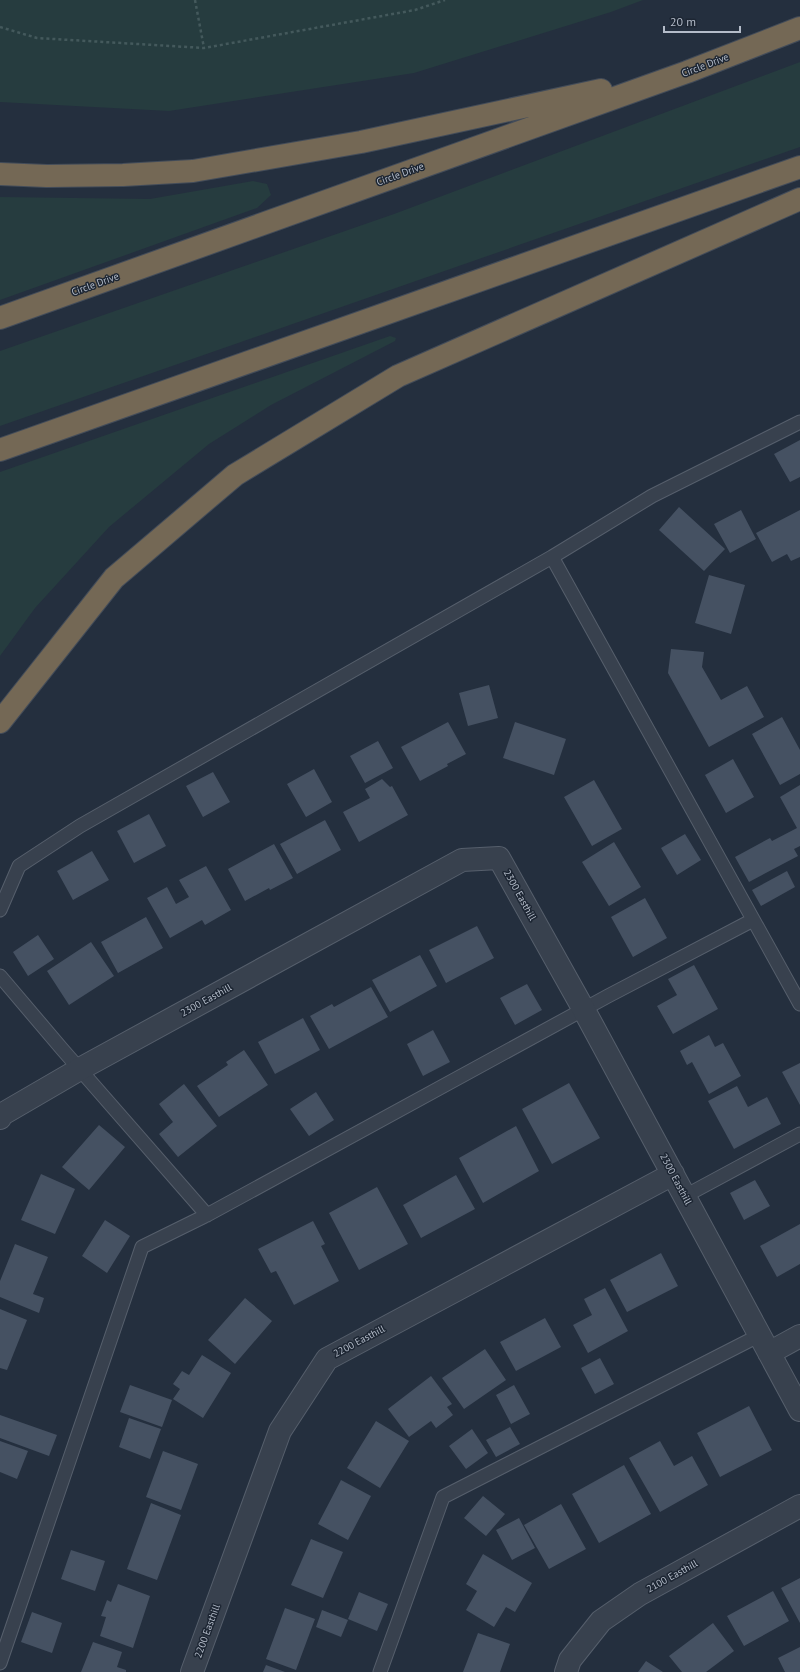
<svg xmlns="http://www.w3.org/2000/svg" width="800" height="1672" viewBox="0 0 800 1672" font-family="'PT Sans',sans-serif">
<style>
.green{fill:#263c3f}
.building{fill:#455162}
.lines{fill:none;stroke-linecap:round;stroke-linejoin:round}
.service-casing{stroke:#565f6c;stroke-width:15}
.minor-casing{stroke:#565f6c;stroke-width:24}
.motorway-casing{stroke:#434c59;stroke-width:24}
.path{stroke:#44595c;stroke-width:2.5;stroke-dasharray:3 3;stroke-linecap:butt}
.service{stroke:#38414e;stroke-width:13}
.minor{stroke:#38414e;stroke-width:22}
.motorway{stroke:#746855;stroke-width:22}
.labels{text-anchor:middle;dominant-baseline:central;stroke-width:3;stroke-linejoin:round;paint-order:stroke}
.street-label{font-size:10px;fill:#b4bcc9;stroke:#1d2633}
</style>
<rect width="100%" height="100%" fill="#242f3e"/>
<!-- green -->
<path class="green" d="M0,0h643l-32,12 -197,61 -245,38 -169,-9z
M800,62v85l-800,279v-75l394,-137z
M253,181l14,3 4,11 -14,13 -257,92v-103l150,2z
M390,336l6,2 -1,3 -124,64 -62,39 -100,83 -74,81 -35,48v-184z"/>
<!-- building -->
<path class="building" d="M800,440v37l-10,5 -16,-28z
M679,507l46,42 -21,22 -45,-41z
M741,510l15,29 -26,14 -16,-29z
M800,510v47l-9,4 -4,-7 -15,8 -16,-29z
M709,575l36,10 -14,49 -36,-11z
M671,649l33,3 -2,15 19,33 26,-14 17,31 -55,30 -41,-74z
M489,685l9,33 -30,8 -9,-33z
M782,717l18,33v24l-20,11 -28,-51z
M448,722l18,32 -19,10 1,2 -28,15 -19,-34z
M515,722l51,17 -12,36 -51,-17z
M378,741l15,27 -28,15 -15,-27z
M733,759l21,38 -28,16 -21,-38z
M314,769l18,33 -26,15 -19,-33z
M213,772l17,30 -27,15 -17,-31z
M382,779l8,8 2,-1 16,29 -49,27 -16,-30 27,-14 -5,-9z
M594,780l28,49 -30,17 -28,-49z
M800,785v61l-6,3 4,7 -49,26 -14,-25 35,-19 2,3 25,-13 -17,-31z
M149,814l17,32 -32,17 -17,-32z
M325,820l16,30 -44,24 -17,-30z
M685,834l16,26 -24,15 -16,-27z
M614,842l27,45 -32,19 -27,-44z
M274,844l19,34 -23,12 -1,-2 -24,13 -17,-32z
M92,851l17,29 -36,20 -16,-29z
M206,866l25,44 -26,15 -3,-5 -32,18 -23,-40 20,-11 9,17 13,-7 -10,-17z
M787,871l8,16 -34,19 -9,-16z
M645,898l22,40 -34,19 -22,-40z
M146,917l17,31 -45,25 -17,-31z
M477,926l17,32 -48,25 -17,-33z
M38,935l16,24 -26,17 -15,-24z
M91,942l23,34 -45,29 -22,-34z
M420,955l17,31 -47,26 -18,-32z
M694,965l24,44 -45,25 -16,-28 20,-11 -9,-16z
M527,984l15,26 -27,15 -15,-27z
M371,987l17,30 -59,32 -19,-33 22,-12 2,3z
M303,1018l17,32 -45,24 -17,-32z
M433,1030l17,32 -27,14 -16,-32z
M709,1035l6,12 8,-4 18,33 -32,18 -17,-32 -5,3 -7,-14z
M244,1050l24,35 -49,32 -22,-31 31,-21 -2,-3z
M800,1063v42l-18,-33z
M569,1083l31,55 -48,26 -30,-55z
M184,1084l33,42 -39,31 -19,-23 14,-12 -14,-18z
M737,1086l11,21 19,-10 14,27 -47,25 -26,-48z
M316,1092l18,28 -25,16 -19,-27z
M99,1125l26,22 -36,43 -27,-23z
M516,1126l23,45 -56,32 -24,-45z
M41,1174l34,15 -20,45 -34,-14z
M456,1175l19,34 -54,29 -18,-33z
M755,1180l15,26 -26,14 -14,-27z
M377,1187l31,57 -49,26 -30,-57z
M105,1220l25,16 -23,37 -25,-17z
M313,1221l12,23 -4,2 18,35 -45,24 -18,-34 -5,2 -13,-24z
M800,1224v40l-23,13 -17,-31z
M15,1244l33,13 -15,37 11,4 -5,15 -39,-16v-16z
M661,1253l17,33 -51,26 -17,-32z
M605,1288l23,43 -40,22 -15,-28 19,-10 -8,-16z
M245,1298l27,23 -37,43 -27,-24z
M0,1309l27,11 -20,50 -7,-2z
M545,1318l16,29 -45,24 -16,-29z
M485,1349l21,31 -42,29 -22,-31z
M202,1355l29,18 -28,45 -30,-19 7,-10 -7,-5 9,-13 7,4z
M600,1358l14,26 -19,10 -14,-26z
M431,1376l21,28 -5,3 6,8 -17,13 -5,-7 -22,16 -21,-28z
M130,1385l42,15 -10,27 -42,-15z
M514,1385l16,29 -19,10 -15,-29z
M749,1406l23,44 -52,27 -23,-44z
M0,1415l57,20 -8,21 -49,-18z
M129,1418l32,11 -11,30 -31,-12z
M376,1421l33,20 -29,47 -33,-20z
M510,1427l10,17 -24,13 -10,-17z
M472,1429l16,24 -22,16 -17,-23z
M0,1441l28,10 -11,28 -17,-7z
M660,1441l14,25 18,-10 16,29 -48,27 -31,-54z
M163,1451l35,13 -17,46 -35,-13z
M624,1465l27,49 -52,29 -27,-49z
M341,1480l30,16 -23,44 -30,-16z
M483,1496l22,18 -19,22 -22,-18z
M151,1503l30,12 -24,65 -30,-11z
M561,1504l25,45 -37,20 -25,-44z
M519,1518l16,30 -23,12 -16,-30z
M311,1539l32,13 -20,46 -32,-13z
M71,1550l34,11 -10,30 -34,-12z
M483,1554l49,29 -17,29 -9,-5 -12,20 -28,-17 11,-19 -11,-7z
M800,1578v45l-19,-35z
M118,1584l32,12 -17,52 -33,-12 6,-19 -5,-1 6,-16 4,2z
M773,1591l16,30 -45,25 -17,-30z
M359,1592l29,12 -11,27 -29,-12z
M285,1608l30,11 -19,51 -30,-11z
M322,1610l26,10 -7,17 -25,-10z
M32,1612l30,11 -10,30 -31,-11z
M713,1623l21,28 -28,21h-24l-13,-16z
M478,1633l32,11 -10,28h-37z
M93,1642l29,10 -5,15 9,3v2h-45z
M800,1647v25h-15l-7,-14z
M646,1661l17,11h-25z
M266,1665l19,7h-22z"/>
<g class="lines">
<defs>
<path id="service" d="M552,557l248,447
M0,910l19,-44 61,-40 472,-269 100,-61 148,-74
M0,976l62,73 145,166
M685,1196l115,-62
M0,1663l142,-416 65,-32 401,-219 145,-76
M380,1672l63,-175 317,-162"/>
<path id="minor" d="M0,1118l1,-3 79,-46 382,-209 37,-2 85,152 216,400
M769,1353l31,-17
M192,1672l88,-241 47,-72 346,-185
M566,1672l4,-12 31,-39 39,-27 160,-88"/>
<path id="motorway" d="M0,174l47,2 76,-1 70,-4 168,-29 240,-52
M0,318l687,-246 113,-44
M0,450l800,-283
M0,722l114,-144 121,-103 163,-99 402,-177"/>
</defs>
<!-- service casing -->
<use href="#service" class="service-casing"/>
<!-- minor casing -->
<use href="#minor" class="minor-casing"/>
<!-- motorway casing -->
<use href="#motorway" class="motorway-casing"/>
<!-- path -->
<path class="path" d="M195,0l9,48
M0,27l37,11 167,10 211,-38 30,-10"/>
<!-- service -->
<use href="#service" class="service"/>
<!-- minor -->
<use href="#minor" class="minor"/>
<!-- motorway -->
<use href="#motorway" class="motorway"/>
</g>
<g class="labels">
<!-- street labels -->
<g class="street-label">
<text transform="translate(705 65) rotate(-21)">Circle Drive</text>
<text transform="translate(400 174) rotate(-20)">Circle Drive</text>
<text transform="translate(95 284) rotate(-20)">Circle Drive</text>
<text transform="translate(520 895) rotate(61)">2300 Easthill</text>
<text transform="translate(206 1000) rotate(-29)">2300 Easthill</text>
<text transform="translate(676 1179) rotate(62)">2300 Easthill</text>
<text transform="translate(359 1341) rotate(-28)">2200 Easthill</text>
<text transform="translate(672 1576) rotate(-29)">2100 Easthill</text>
<text transform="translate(207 1631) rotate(-70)">2200 Easthill</text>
</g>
</g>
<!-- scale -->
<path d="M664 26v6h76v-6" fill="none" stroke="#b4bcc9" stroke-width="2"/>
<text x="670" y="26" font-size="12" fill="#b4bcc9" stroke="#1d2633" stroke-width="3" paint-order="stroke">20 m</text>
</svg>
